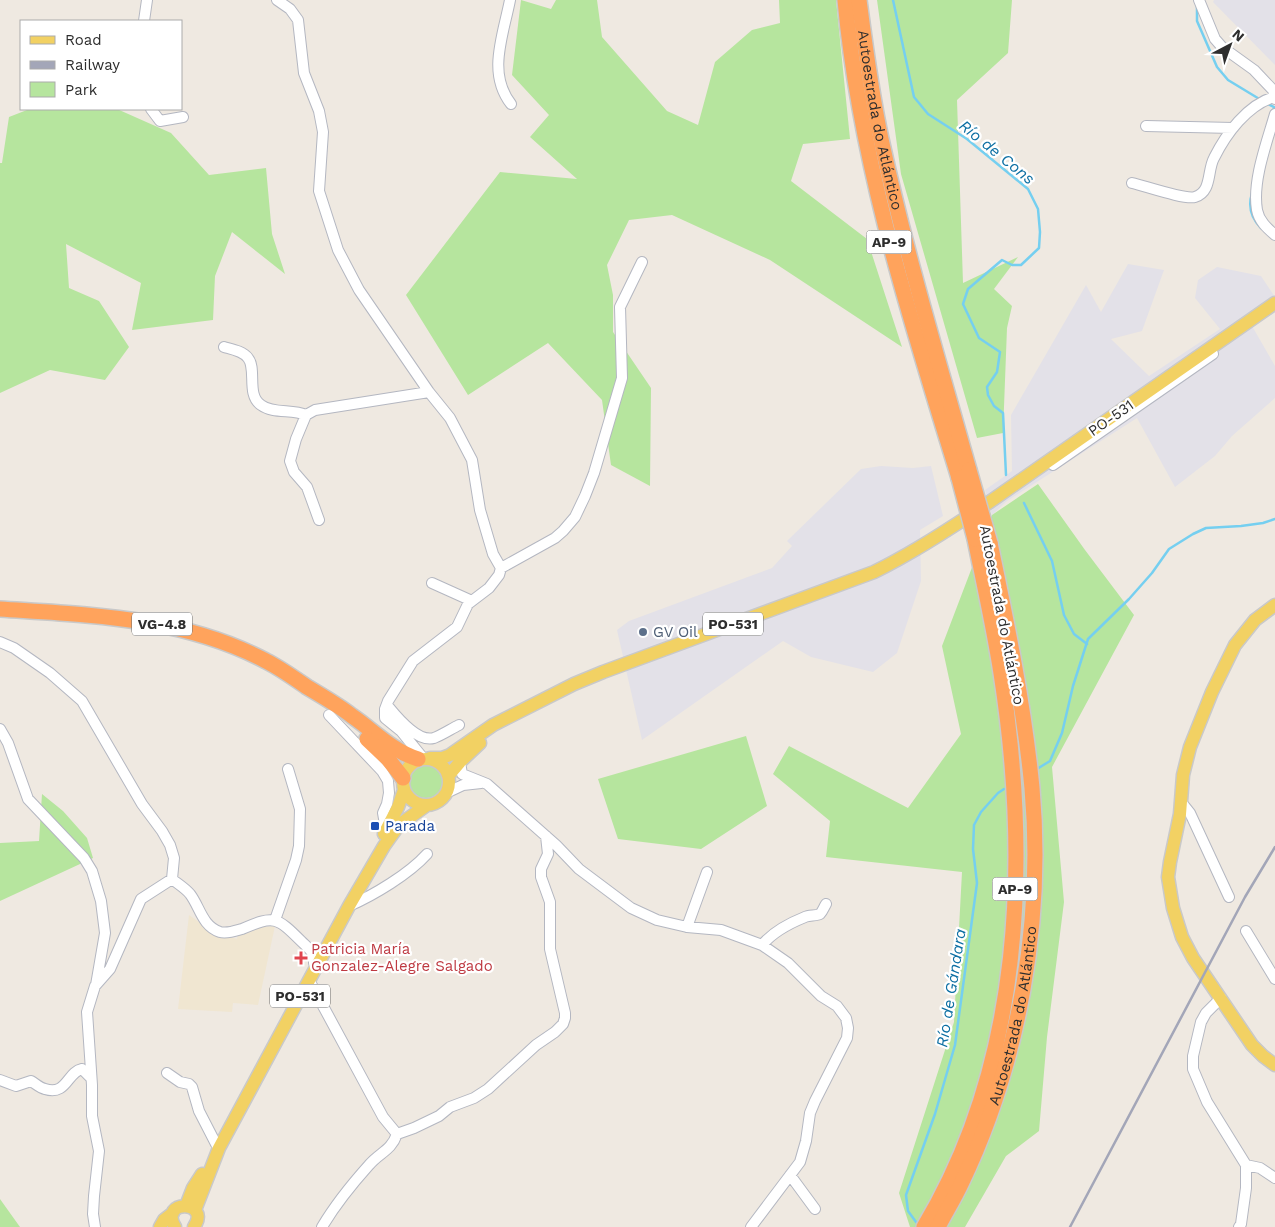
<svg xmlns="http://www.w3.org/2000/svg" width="1275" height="1227" viewBox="0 0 1275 1227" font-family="'Work Sans',sans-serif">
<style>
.industrial{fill:#e3e1e8}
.education{fill:#f0e6d1}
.green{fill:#b6e59e}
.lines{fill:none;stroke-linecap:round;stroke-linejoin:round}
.stream{stroke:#75cff0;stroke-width:2.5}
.minor-casing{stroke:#b4b7c1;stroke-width:12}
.major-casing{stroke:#c9c9c9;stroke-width:15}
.highway-casing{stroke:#c9c9c9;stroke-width:18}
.minor{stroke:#fff;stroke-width:10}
.major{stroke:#f2d163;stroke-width:12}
.highway{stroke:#ffa35c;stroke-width:15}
.rail{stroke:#a3a6b8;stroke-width:2.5}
.highway-bridge-casing{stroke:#c9c9c9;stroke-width:18;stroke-linecap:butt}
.highway-bridge{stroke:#ffa35c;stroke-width:15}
.service-dot{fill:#5c6f8a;stroke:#fff;stroke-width:2}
.transit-dot{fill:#1a4fb4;stroke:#fff;stroke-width:2}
.health-dot{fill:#e0444e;stroke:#fff;stroke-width:2}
.labels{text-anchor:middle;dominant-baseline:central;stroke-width:4.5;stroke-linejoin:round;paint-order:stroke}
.shield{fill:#fff;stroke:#6d6d6d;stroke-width:1}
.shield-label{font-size:14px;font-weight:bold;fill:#2e2e2e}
.street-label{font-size:15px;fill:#2e2e2e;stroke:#fff}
.service-label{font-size:15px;fill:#4e5e75;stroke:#fff;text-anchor:start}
.transit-label{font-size:15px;fill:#164399;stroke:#fff;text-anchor:start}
.health-label{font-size:15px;fill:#be3a42;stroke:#fff;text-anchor:start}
.water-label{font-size:16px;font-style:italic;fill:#0d6fa3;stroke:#fff}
</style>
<rect width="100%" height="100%" fill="#efe9e1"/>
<!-- industrial -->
<path class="industrial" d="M1214,0h61v65l-62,-63z
M1128,264l36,6 -22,61 -31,8 38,37 71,-47 -25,-31 3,-18 19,-13 44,9 14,21 -23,29 23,40v32l-43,38 -17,20 -40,31 -38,-69 -130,83 -15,14 -7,-25 27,-19 -1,-56 75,-130 15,27z
M881,466l32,2 18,-2 12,50 -23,14 1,51 -24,72 -24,19 -62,-15 -28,-16 -141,99 -25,-110 12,-9 143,-53 20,-22 -5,-5 74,-72z"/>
<!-- education -->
<path class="education" d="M189,915l23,16 25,8 1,-5 14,-6 23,-2 -17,79 -25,-2 -1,9 -54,-3z"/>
<!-- green -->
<path class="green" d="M521,0l30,9 5,-9h41l5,37 65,74 31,14 17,-63 37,-32 28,-7 -1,-23h57l14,139 -47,5 -12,37 76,58 35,108 -132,-87 -98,-45 -43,5 -22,45 6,30v37l38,56 -1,98 -39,-21 -9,-65 -54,-57 -80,52 -62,-100 94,-123 77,7 -47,-42 19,-22 -37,-40z
M877,0h135l-4,53 -51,47 6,183 55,-26 -24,32 18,17 -5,22 -4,105 -26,5 -76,-264z
M50,109h67l54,24 38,42 57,-7 6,66 13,40 -53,-42 -17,44 -2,44 -81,10 9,-47 -75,-39 3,44 30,13 30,46 -24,33 -55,-10 -50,23v-230h2l7,-46 18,-7z
M1038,484l47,66 49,65 -82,152 12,135 -17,135 -8,94 -33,25 -41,71h-55l-11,-34 55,-171 8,-150 -136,-15 4,-36 -57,-47 16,-28 119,62 53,-74 -19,-88 50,-131z
M746,736l21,70 -66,43 -83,-10 -20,-60z
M409 781a17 17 0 1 1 34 0a17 17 0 1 1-34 0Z
M42,794l21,17 24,27 6,20 -93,43v-58l39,-2z
M0,1199l20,28h-20z"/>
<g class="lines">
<!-- stream -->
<path class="stream" d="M893,0l21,97 14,17 39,25 61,50 10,20 2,23 -1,16 -18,17h-9l-10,-5 -34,29 -5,15 16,34 21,14 -3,20 -10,15 1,8 6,11 9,7 3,62
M1197,5v16l20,46 11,13 33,20
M1266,103l8,4 -1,6
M1252,193c-4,13 -1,25 9,35
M1024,503l28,58 12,54 10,19 13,10
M1037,769l13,-8 12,-28 11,-47 15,-47 41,-40 23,-26 17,-24 24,-15 13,-6 35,-2 22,-3 12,-4
M916,1222l-8,-11 -2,-16 29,-81 20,-69 22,-162 -4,-34 1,-24 7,-13 17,-19 6,-4"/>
<defs>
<path id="minor" d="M277,0l13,9 8,11 6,53 15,38 4,21 -4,59 19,59 21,40 70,102 21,26 22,42 8,50 13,44 8,14 -2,7 -10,13 -21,16 -11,23 -44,34 -25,40 -3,8v9l16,13 22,27
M510,0c-7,36 -23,73 1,104
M1199,0l16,39 7,8 32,23 19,20 2,9
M144,21l3,-21
M151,109l9,12 23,-4
M1275,114c-8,28 -23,67 -18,96 2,11 10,18 18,25
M1146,126l87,2
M1132,183c13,3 53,17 63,14 17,-5 12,-26 19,-39 12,-24 33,-53 60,-61
M224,347c7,2 19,4 24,11 9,11 -2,37 13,47 12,9 31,4 45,10
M1053,465l160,-111
M319,520l-12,-33 -13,-15 -4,-11 6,-22 10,-24 9,-5 114,-18
M501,568l54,-30 8,-7 12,-14 10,-21 9,-23 28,-95 -2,-71 22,-45
M432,583l40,18
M0,642l14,6 36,25 32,28 60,103 20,27 8,14 4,13 -2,21 -31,20 -31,70 -15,17 -8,26 5,73v31l7,35 -5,45 -1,18 2,13
M387,705c9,11 30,38 47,33 8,-3 17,-9 25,-13
M329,715l53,56 6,10 1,12 -2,11 -4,9 3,17
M0,729l8,14 20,56 56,59 8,13 9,30 4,32 -9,52
M460,762l2,12 25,10 69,61 23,24 52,39 26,12 30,7 34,3 41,15 26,18 33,33 16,10 9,12 2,10 -1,10 -32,63 -5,12 -4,28 -6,21 -49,65
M446,793l17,-8 18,-2
M1182,803l8,10 39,84
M172,879c6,5 13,9 18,15 10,13 12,32 30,38 7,2 15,-1 22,-3 32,-14 35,-12 59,12 7,7 14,11 13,22
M349,906c25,-11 60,-32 78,-52
M275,920l21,-60 3,-14 1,-37 -12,-40
M687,927l20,-55
M1246,931l29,48
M762,945c10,-12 28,-22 43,-28 4,-2 11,-1 15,-3 3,-3 4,-7 6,-10
M309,980l74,137 14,17
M1221,998l-15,15 -5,9 -8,34v13l14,33 39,63v23l-5,36 -2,3
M167,1073l13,9 9,2 3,3 7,24 17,33
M0,1080l16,6 15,-5c5,3 9,7 14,8 22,7 22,-17 37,-20l9,9
M1246,1165l14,3 15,10
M790,1175l25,34
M322,1227c13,-22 30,-43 47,-62 11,-13 22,-14 28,-31l17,-6 25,-12 11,-9 24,-9 14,-9 48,-44 19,-13 8,-8 2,-6v-5l-15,-64v-47l-9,-25v-8l7,-15 -2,-18"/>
<path id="major" d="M1275,605l-20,15 -20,25 -23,47 -22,55 -7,28 -3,39 -10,48 -2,15 5,31 9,29 11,21 59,87 11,11 12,9
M430,758h12l8,-3 43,-30 81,-41 29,-12 271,-100c41,-20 79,-45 117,-71l284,-198
M403 782a23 23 0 1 1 46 0a23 23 0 1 1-46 0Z
M449,775l11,-13 20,-19
M384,834l14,-27 6,-17
M186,1206l7,-18 9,-14
M195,1210l24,-62 130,-242 35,-60 15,-21 28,-20
M160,1227l4,-7 9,-7
M175,1227c-17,-28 37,-27 19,0"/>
<g id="highway">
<path d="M845,0c15,164 66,321 114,478"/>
<path id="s1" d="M859,0c6,46 12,93 22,139 24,111 57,221 88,331"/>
<path d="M0,609c91,6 183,8 266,52 14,7 28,17 41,26 15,9 31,18 45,29 22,15 40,35 66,43"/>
<path d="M367,739l21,20 15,19"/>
<path d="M924,1227c99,-165 106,-368 77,-554 -7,-45 -17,-89 -26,-134"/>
<path id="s2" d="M938,1227c7,-14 16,-28 23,-43 58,-121 83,-263 71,-396 -8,-83 -25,-164 -42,-245"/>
</g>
</defs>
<!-- minor casing -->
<use href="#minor" class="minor-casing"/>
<!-- major casing -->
<use href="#major" class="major-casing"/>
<!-- highway casing -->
<use href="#highway" class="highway-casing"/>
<!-- minor -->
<use href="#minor" class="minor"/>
<!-- major -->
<use href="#major" class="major"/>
<!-- highway -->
<use href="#highway" class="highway"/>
<!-- rail -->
<path class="rail" d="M1070,1227l175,-330 30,-50"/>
<defs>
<path id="highway-bridge" d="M969,470l21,73
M959,478l16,61"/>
</defs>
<!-- highway-bridge casing -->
<use href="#highway-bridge" class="highway-bridge-casing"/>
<!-- highway-bridge -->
<use href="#highway-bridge" class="highway-bridge"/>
</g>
<!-- markers -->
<circle class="service-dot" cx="643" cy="632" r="5"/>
<rect class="transit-dot" x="370" y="821" width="10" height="10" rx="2.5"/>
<path class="health-dot" d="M298.5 950.5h5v5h5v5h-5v5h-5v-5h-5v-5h5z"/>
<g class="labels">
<!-- shield labels -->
<g class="shield">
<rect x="866.5" y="230.5" width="45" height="23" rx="4"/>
<rect x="132" y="612.5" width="60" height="23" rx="4"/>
<rect x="703" y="612.5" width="60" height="23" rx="4"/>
<rect x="992.5" y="877.5" width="45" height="23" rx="4"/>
<rect x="270" y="984.5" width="60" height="23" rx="4"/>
</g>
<g class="shield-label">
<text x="889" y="242">AP-9</text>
<text x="162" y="624">VG-4.8</text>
<text x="733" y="624">PO-531</text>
<text x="1015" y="889">AP-9</text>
<text x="300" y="996">PO-531</text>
</g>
<!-- street labels -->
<g class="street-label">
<text stroke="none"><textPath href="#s1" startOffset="122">Autoestrada do Atlántico</textPath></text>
<text transform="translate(1111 418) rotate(-35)">PO-531</text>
<text transform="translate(1002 615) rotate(79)">Autoestrada do Atlántico</text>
<text stroke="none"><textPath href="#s2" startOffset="226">Autoestrada do Atlántico</textPath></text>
</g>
<!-- service labels -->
<g class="service-label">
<text x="653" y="632">GV Oil</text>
</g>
<!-- transit labels -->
<g class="transit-label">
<text x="385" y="826">Parada</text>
</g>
<!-- health labels -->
<g class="health-label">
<text x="311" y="949">Patricia María<tspan x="311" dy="17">Gonzalez-Alegre Salgado</tspan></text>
</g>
<!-- water labels -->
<g class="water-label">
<text transform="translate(997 152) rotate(39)">Río de Cons</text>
<text transform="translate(951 988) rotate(-81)">Río de Gándara</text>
</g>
</g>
<!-- legend -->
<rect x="20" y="20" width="162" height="90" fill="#ffffff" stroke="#ababab"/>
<rect x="30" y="36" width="25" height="8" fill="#f2d163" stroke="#ababab"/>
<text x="65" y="45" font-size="15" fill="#2e2e2e">Road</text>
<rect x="30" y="61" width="25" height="8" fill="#a3a6b8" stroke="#ababab"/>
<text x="65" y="70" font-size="15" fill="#2e2e2e">Railway</text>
<rect x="30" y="82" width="25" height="15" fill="#b6e59e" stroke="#ababab"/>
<text x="65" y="95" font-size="15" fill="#2e2e2e">Park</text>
<!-- north arrow -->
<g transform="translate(1230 45) rotate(41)" stroke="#ffffff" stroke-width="4" paint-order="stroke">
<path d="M0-4L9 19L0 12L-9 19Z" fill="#2e2e2e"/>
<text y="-8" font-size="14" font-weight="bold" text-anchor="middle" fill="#2e2e2e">N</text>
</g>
</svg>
